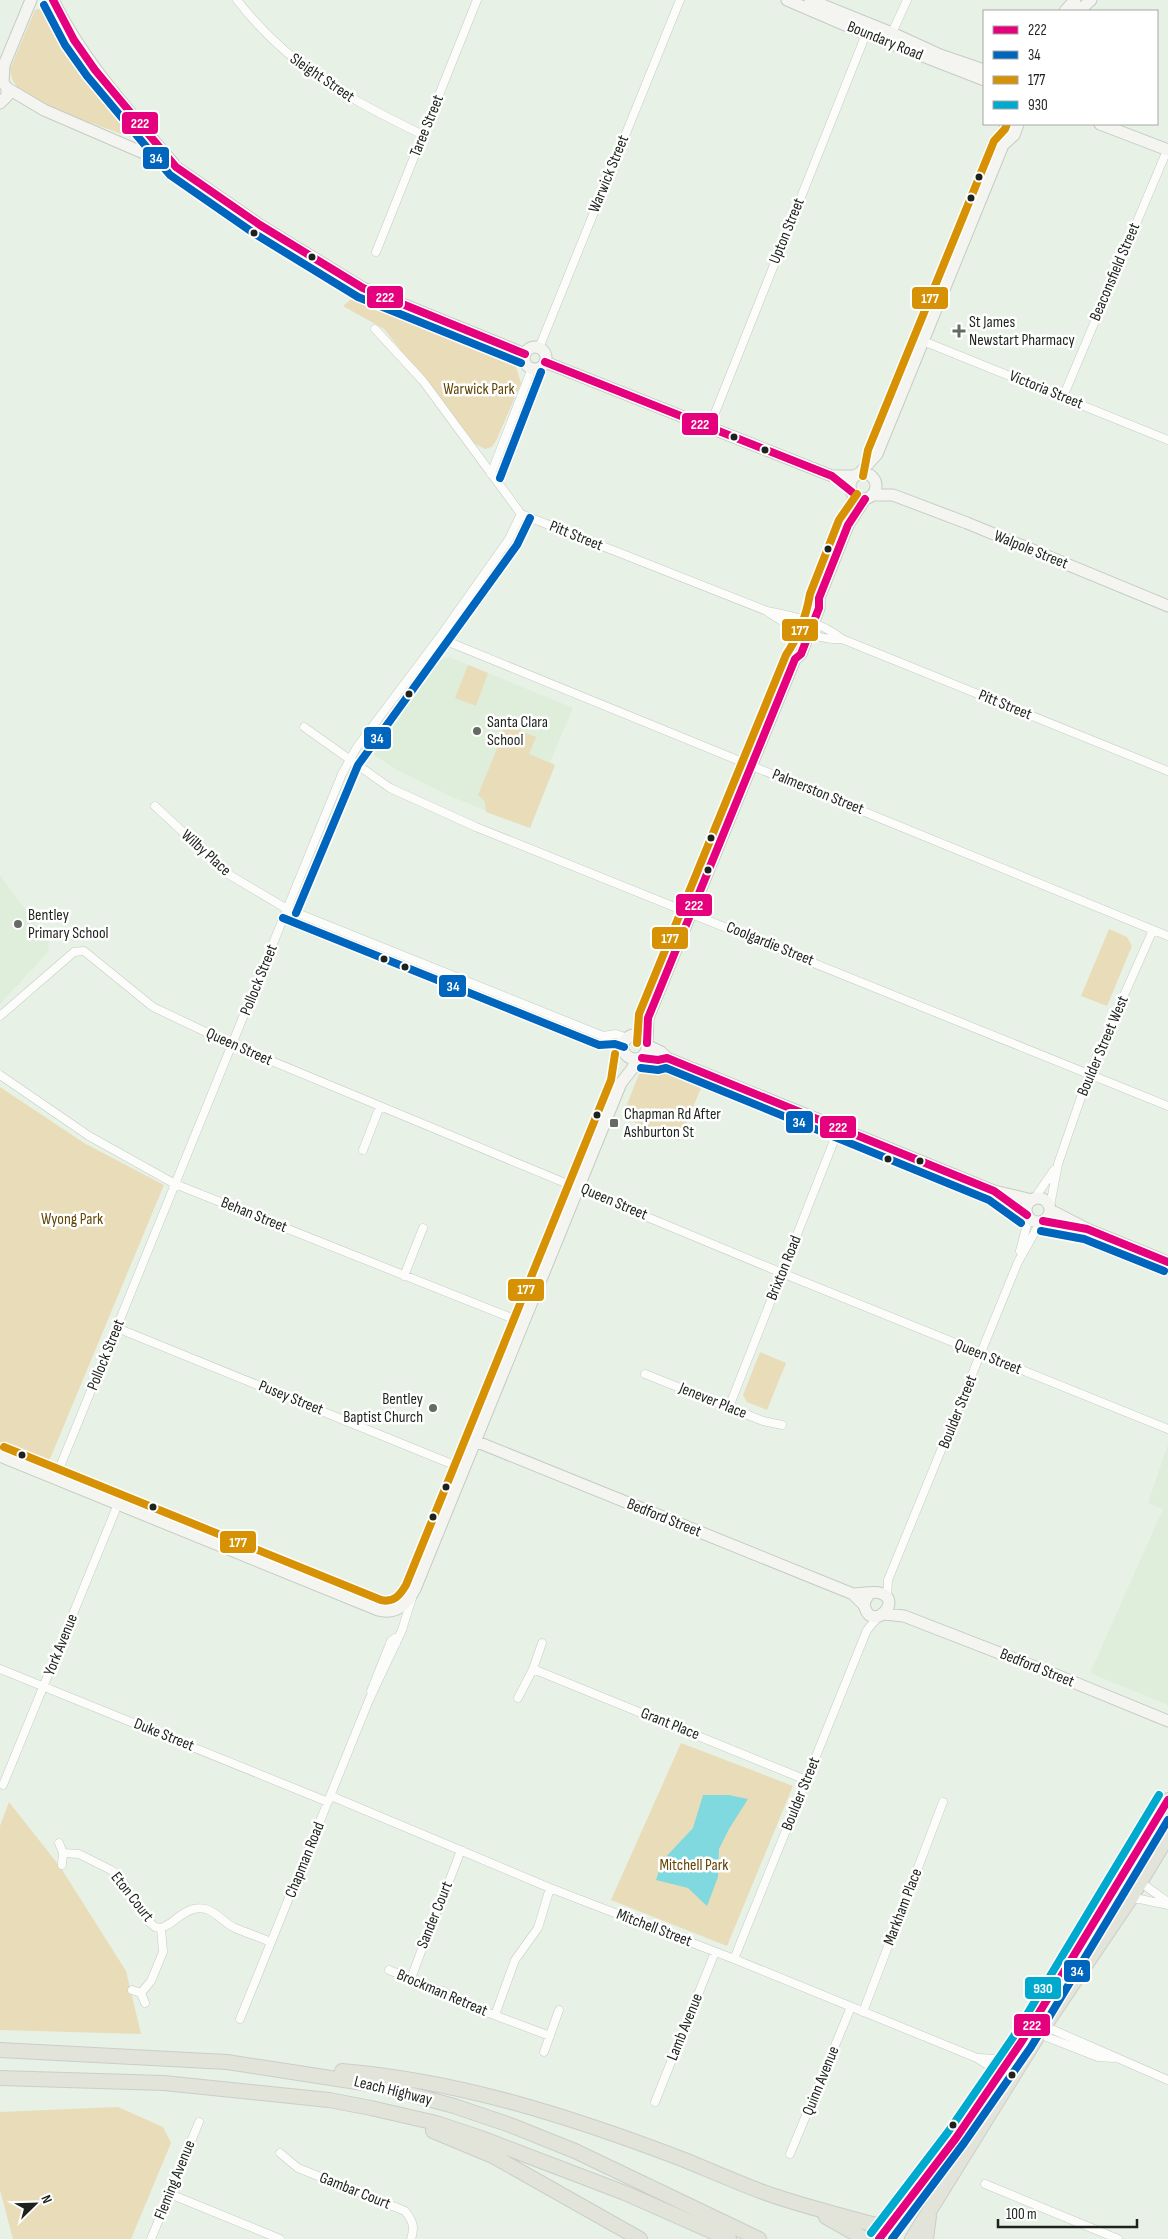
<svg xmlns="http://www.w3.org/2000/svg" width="1168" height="2239" viewBox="0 0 1168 2239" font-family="'Sofia Sans Condensed',sans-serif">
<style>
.built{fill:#deeedb}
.green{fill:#e9dcb9}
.water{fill:#80d9de}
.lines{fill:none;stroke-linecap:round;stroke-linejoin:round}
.street-casing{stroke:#c5ccc3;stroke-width:9}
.secondary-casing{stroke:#c5ccc3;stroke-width:13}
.highway-casing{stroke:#cacec9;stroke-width:16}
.street{stroke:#fcfdfb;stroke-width:8}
.secondary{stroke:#f4f5f1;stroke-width:11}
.highway{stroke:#e2e3d9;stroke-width:14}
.bus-1-casing{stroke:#fff;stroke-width:11}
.bus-2-casing{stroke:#fff;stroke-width:11}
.bus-3-casing{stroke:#fff;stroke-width:11}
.bus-4-casing{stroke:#fff;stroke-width:11}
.bus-1{stroke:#e5007d;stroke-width:8}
.bus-2{stroke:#0065bd;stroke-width:8}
.bus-3{stroke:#d69204;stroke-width:8}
.bus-4{stroke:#00a9ce;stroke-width:8}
.bus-dot{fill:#1d231c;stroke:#fff;stroke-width:2}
.poi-dot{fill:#646b63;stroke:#fff;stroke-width:2}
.labels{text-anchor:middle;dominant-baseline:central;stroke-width:5;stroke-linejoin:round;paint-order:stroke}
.street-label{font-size:16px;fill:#1d231c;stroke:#fff}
.poi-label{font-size:16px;fill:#1d231c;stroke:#fff;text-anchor:start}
.park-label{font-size:16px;fill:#614604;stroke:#fff}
.line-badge{stroke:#fff;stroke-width:2}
.badge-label{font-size:14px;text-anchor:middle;font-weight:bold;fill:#fff}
</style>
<rect width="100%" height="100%" fill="#e8f1e6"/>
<!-- built -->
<path class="built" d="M449,657l124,51 -23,54 5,3 -25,63 -78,-31 -53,-26 -25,-16 64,-94z
M0,875l49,67 -1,10 -48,52z
M1168,1444v261l-78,-32 73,-164 -15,-6z"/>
<!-- green -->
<path class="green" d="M42,8l10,6 14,31 29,45 43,44 -2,5c-26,-10 -101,-33 -117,-50 -6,-7 -8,-12 -9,-20l25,-59z
M355,296h11l15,6 125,58 10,7 5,16 -25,58 -4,6 -7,2 -10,-5 -91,-115 -41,-23z
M468,665l20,8 -12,33 -21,-8z
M505,724l31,13 -7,17 26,11 -25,63 -44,-16 -1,-10 -7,-7 23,-56 -2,-1z
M1109,929l18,8 5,9 -25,60 -26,-10z
M654,1068l47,20 -22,53 -57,-24 17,-43 4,-3z
M0,1087l84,56 80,42 -117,281 -47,-20z
M760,1352l26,11 -19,47 -20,-8 -4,-7z
M681,1743l112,43 -66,160 -116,-46z
M9,1802l52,66 65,103 15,63 -141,-4v-204z
M118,2107l45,20 8,16 -40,96h-118l-13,-49v-78z"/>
<!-- water -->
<path class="water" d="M703,1795h26l19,4 -19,30 -10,20 -1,28 -11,29 -19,-18 -32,-8 6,-19 31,-33z"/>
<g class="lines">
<defs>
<path id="street" d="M237,0c53,68 111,98 186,135
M891,35l16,-35
M376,252l101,-252
M375,329l48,52 98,133 246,97c25,5 55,11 75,28l326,132
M923,341l245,99
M539,348l141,-348
M1063,397l105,-249
M709,428l157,-394
M491,474l41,-106
M769,613c20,13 49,28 73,26
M439,638l729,298
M304,727l86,61 86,39 692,279
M155,806l73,68 59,35 316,127 9,8 11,5
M0,1016l74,-64 10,-1 69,56 80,38 549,228 386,156
M603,1036l13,-2 11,4
M0,1075l89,61 86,48 349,139
M363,1150l17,-44
M1034,1199l20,-29
M1050,1206l8,-42 31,-90 64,-144
M1020,1251l9,-34
M404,1276l19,-48
M117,1328l347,141
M645,1374l118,47 19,4
M729,1407l110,-279
M55,1479l287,-705 15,-27 82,-109 70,-99 12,-25
M887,1597l1,-17 130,-318 23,-41
M0,1669l328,133
M533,1669l273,111
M371,1691l20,-50 4,-3 1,5
M518,1698l15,-29 9,-26
M3,1785l115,-281
M331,1796l219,92 184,71 243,99 24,16
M59,1843l4,10 -1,12
M63,1853l16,1 32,16 8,6 29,45 7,6 6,1
M1140,1882l28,20
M1130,1899h10l28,6
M161,1928c13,-4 19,-16 33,-19 18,-5 27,13 41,19 12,5 24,9 36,14
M734,1959l133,-329 11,-13
M389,1970l49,20 6,1 10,9 96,36
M411,1979c15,-44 34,-85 50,-129
M132,1990l9,3 4,10
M141,1993l10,-12 12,-29 -2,-24
M863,2012l80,-210
M495,2015l20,-55 23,-32 12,-40
M240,2019l129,-319 33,-70 10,-32
M1044,2026l124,54
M1039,2034l59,23 15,1
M544,2052l15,-42
M979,2058l31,2
M655,2102l60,-150
M280,2153l18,15 107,43c8,10 10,16 6,28
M790,2154l61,-147
M985,2184l133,55
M170,2194l110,45
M151,2239l48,-117"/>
<path id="secondary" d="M53,0c30,61 76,111 120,163
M787,0l79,34 118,46
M810,0l82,33 48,22 44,15
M1065,11l10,-11
M1079,11l12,-11
M3,82l1,-17 27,-65
M7,88l37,22 132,57 84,58 103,63 162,66
M0,103l7,-7v-8l-3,-4
M1100,124l68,26
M1003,145l11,-10 4,-11
M524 358a11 11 0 1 1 22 0a11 11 0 1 1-22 0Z
M545,362l287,114h23
M850 486a13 13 0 1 1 26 0a13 13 0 1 1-26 0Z
M859,474l18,-20 126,-309 3,-21
M873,495h20l74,28 201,83
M848,523l6,-29
M623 1047a12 12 0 1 1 24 0a12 12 0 1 1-24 0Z
M647,1043l1,-25 147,-359 6,-5 18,-46v-10l29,-73 17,-26
M648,1046l13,6 6,6 327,133 38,9
M642,1058l16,2 9,-2
M1000,1195l27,20
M1026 1210a12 12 0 1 1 24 0a12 12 0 1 1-24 0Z
M1050,1210l37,19 81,33
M1043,1221l30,6
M475,1441l378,153 11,11
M0,1456l378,154c19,5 29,-6 37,-21l206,-506 11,-14 4,-9
M853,1594c7,0 22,-3 27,-1 24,7 -7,39 -15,15 -2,-6 1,-9 4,-14
M884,1614l20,2 152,59 112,46"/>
<path id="highway" d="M0,2050l227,12 149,23 78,21 56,19 65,26 184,88
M342,2071c118,10 230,46 340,88 27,11 54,23 81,33 36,13 73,22 109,32l9,1 11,-3
M0,2078l164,5 165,17 42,8 65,15 45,15 144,55 104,46
M433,2131l60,25 147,83
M826,2217l39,22
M879,2239c42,-53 83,-108 121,-164 60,-89 113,-183 168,-275
M912,2239l127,-205 91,-135 38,-63
M926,2239l3,-23"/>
</defs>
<!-- street casing -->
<use href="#street" class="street-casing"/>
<!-- secondary casing -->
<use href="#secondary" class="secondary-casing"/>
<!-- highway casing -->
<use href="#highway" class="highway-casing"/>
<!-- street -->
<use href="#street" class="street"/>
<!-- secondary -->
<use href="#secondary" class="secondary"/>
<!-- highway -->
<use href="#highway" class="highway"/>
<defs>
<path id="bus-1" d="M53,0l21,40 21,30 81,97 84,58 103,63 162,66
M545,362l287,114 20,16
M647,1043l1,-25 147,-359 6,-5 18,-46v-10l29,-73 17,-26
M642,1058l16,2 9,-2 327,133 33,24
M1043,1221l44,8 81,33
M879,2239l77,-101 66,-97 146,-241"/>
<path id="bus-2" d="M44,5l21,40 22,31 83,99 85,59 103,63 163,66
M500,478l41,-106
M296,913l62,-148 159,-220 13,-27
M283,918l316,127 16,-1 9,3
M641,1068l17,2 8,-2 323,132 32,23
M1041,1231l43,8 80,32
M892,2239l72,-96 67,-96 137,-227"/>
<path id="bus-3" d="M863,476l5,-26 126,-309 11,-12 2,-5
M637,1043l2,-29 147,-359c13,-19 20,-38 24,-61l29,-74 18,-26
M4,1447l377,153c13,3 19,-5 25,-15l205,-505 4,-26"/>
<path id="bus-4" d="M871,2233l77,-101 66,-96 145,-241"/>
</defs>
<!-- bus-1 casing -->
<use href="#bus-1" class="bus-1-casing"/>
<!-- bus-2 casing -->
<use href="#bus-2" class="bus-2-casing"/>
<!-- bus-3 casing -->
<use href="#bus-3" class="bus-3-casing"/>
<!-- bus-4 casing -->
<use href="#bus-4" class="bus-4-casing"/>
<!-- bus-1 -->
<use href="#bus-1" class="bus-1"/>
<!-- bus-2 -->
<use href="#bus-2" class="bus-2"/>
<!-- bus-3 -->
<use href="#bus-3" class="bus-3"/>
<!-- bus-4 -->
<use href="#bus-4" class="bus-4"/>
</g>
<!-- markers -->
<g class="bus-dot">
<circle cx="979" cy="177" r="4.5"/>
<circle cx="971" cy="198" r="4.5"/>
<circle cx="254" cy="233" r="4.5"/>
<circle cx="312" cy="257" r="4.5"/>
<circle cx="734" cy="437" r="4.5"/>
<circle cx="765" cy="450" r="4.5"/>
<circle cx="828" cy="549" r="4.5"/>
<circle cx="409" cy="694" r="4.5"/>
<circle cx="711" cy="838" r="4.5"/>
<circle cx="708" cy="870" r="4.5"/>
<circle cx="384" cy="959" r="4.5"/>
<circle cx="405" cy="967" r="4.5"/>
<circle cx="597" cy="1115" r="4.5"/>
<circle cx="888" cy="1159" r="4.5"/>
<circle cx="920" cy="1161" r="4.5"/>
<circle cx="22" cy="1455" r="4.5"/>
<circle cx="446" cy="1487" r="4.5"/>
<circle cx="153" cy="1507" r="4.5"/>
<circle cx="433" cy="1517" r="4.5"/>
<circle cx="1012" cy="2075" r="4.5"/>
<circle cx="953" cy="2125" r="4.5"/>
</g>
<g class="poi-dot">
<path d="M956.5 323.5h5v5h5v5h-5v5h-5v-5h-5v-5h5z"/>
<circle cx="477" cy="731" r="5"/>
<circle cx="18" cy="924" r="5"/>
<rect x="609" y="1118" width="10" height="10" rx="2.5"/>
<circle cx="433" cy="1408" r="5"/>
</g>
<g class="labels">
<!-- street labels -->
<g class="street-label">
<text transform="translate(885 41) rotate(22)">Boundary Road</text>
<text transform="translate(322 78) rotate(34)">Sleight Street</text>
<text transform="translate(427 126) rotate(-68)">Taree Street</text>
<text transform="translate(609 174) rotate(-68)">Warwick Street</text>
<text transform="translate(787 231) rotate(-68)">Upton Street</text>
<text transform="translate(1115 272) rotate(-67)">Beaconsfield Street</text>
<text transform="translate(1046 390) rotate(22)">Victoria Street</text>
<text transform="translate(576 536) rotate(22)">Pitt Street</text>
<text transform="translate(1031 550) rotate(22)">Walpole Street</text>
<text transform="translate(1005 705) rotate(22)">Pitt Street</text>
<text transform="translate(818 792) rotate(22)">Palmerston Street</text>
<text transform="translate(206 853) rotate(42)">Wilby Place</text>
<text transform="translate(770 944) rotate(22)">Coolgardie Street</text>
<text transform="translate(259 980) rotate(-68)">Pollock Street</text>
<text transform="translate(1103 1046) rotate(-67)">Boulder Street West</text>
<text transform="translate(239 1047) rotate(24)">Queen Street</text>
<text transform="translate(614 1202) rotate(23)">Queen Street</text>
<text transform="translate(254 1215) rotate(22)">Behan Street</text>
<text transform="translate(784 1268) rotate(-68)">Brixton Road</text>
<text transform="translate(106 1355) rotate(-68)">Pollock Street</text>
<text transform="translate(988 1357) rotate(22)">Queen Street</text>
<text transform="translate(291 1398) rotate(22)">Pusey Street</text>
<text transform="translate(713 1401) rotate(22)">Jenever Place</text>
<text transform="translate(958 1412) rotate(-68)">Boulder Street</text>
<text transform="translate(664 1518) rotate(22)">Bedford Street</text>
<text transform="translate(61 1645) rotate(-68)">York Avenue</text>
<text transform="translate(1037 1668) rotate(22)">Bedford Street</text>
<text transform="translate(670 1724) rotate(22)">Grant Place</text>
<text transform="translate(164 1735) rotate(22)">Duke Street</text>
<text transform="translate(801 1794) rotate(-68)">Boulder Street</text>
<text transform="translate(305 1860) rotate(-68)">Chapman Road</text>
<text transform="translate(132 1897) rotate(52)">Eton Court</text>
<text transform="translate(903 1907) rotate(-69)">Markham Place</text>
<text transform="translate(435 1915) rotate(-68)">Sander Court</text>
<text transform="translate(654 1928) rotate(21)">Mitchell Street</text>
<text transform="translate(442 1993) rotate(23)">Brockman Retreat</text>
<text transform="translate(685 2027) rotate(-68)">Lamb Avenue</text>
<text transform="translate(821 2081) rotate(-68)">Quinn Avenue</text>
<text transform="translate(393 2091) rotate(14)">Leach Highway</text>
<text transform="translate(175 2180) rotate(-68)">Fleming Avenue</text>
<text transform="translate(355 2191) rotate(22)">Gambar Court</text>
</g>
<!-- poi labels -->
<g class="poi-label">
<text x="969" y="322">St James<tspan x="969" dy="18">Newstart Pharmacy</tspan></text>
<text x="487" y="722">Santa Clara<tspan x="487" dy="18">School</tspan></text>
<text x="28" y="915">Bentley<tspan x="28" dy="18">Primary School</tspan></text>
<text x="624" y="1114">Chapman Rd After<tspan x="624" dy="18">Ashburton St</tspan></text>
<text x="423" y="1399" text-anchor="end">Bentley<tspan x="423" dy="18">Baptist Church</tspan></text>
</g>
<!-- park labels -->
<g class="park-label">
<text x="479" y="389">Warwick Park</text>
<text x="72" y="1219">Wyong Park</text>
<text x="694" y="1865">Mitchell Park</text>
</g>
</g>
<g class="line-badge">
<rect x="121" y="111" width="38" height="24" rx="5" fill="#e5007d"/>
<rect x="142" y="146" width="28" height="24" rx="5" fill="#0065bd"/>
<rect x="366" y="285" width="38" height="24" rx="5" fill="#e5007d"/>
<rect x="911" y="286" width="38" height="24" rx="5" fill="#d69204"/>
<rect x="681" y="412" width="38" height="24" rx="5" fill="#e5007d"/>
<rect x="781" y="618" width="38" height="24" rx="5" fill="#d69204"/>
<rect x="363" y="726" width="29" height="24" rx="5" fill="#0065bd"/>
<rect x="675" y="893" width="38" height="24" rx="5" fill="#e5007d"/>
<rect x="651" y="926" width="38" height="24" rx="5" fill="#d69204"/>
<rect x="438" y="974" width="29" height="24" rx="5" fill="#0065bd"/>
<rect x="785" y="1110" width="29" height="24" rx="5" fill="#0065bd"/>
<rect x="819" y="1115" width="38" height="24" rx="5" fill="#e5007d"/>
<rect x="507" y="1278" width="38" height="24" rx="5" fill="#d69204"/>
<rect x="219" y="1530" width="38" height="24" rx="5" fill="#d69204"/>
<rect x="1063" y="1959" width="28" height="24" rx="5" fill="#0065bd"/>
<rect x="1024" y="1976" width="38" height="24" rx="5" fill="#00a9ce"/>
<rect x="1013" y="2013" width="38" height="24" rx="5" fill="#e5007d"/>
</g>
<g class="badge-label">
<text x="140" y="128">222</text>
<text x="156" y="163">34</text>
<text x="385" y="302">222</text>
<text x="930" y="303">177</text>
<text x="700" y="429">222</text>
<text x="800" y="635">177</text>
<text x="377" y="743">34</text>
<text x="694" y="910">222</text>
<text x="670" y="943">177</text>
<text x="453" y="991">34</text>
<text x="799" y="1127">34</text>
<text x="838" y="1132">222</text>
<text x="526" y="1294">177</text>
<text x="238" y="1547">177</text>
<text x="1077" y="1976">34</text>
<text x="1043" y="1993">930</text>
<text x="1032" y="2030">222</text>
</g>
<!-- legend -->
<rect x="983" y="10" width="175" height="115" fill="#ffffff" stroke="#a5a7a4"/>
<rect x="993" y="26" width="25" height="8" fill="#e5007d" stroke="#a5a7a4"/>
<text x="1028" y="35" font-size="15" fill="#1d231c">222</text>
<rect x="993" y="51" width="25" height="8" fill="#0065bd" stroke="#a5a7a4"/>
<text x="1028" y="60" font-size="15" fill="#1d231c">34</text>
<rect x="993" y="76" width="25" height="8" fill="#d69204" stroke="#a5a7a4"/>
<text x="1028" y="85" font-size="15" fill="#1d231c">177</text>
<rect x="993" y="101" width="25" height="8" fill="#00a9ce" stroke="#a5a7a4"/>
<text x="1028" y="110" font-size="15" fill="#1d231c">930</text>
<!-- north arrow -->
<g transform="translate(35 2204) rotate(67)" stroke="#ffffff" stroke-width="4" paint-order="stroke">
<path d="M0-4L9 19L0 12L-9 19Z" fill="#1d231c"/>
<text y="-8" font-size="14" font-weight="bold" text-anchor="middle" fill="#1d231c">N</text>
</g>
<!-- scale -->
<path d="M998 2219v8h139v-8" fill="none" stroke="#1d231c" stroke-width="2.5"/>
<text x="1006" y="2219" font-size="15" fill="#1d231c" stroke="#ffffff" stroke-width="4" paint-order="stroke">100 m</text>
</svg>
